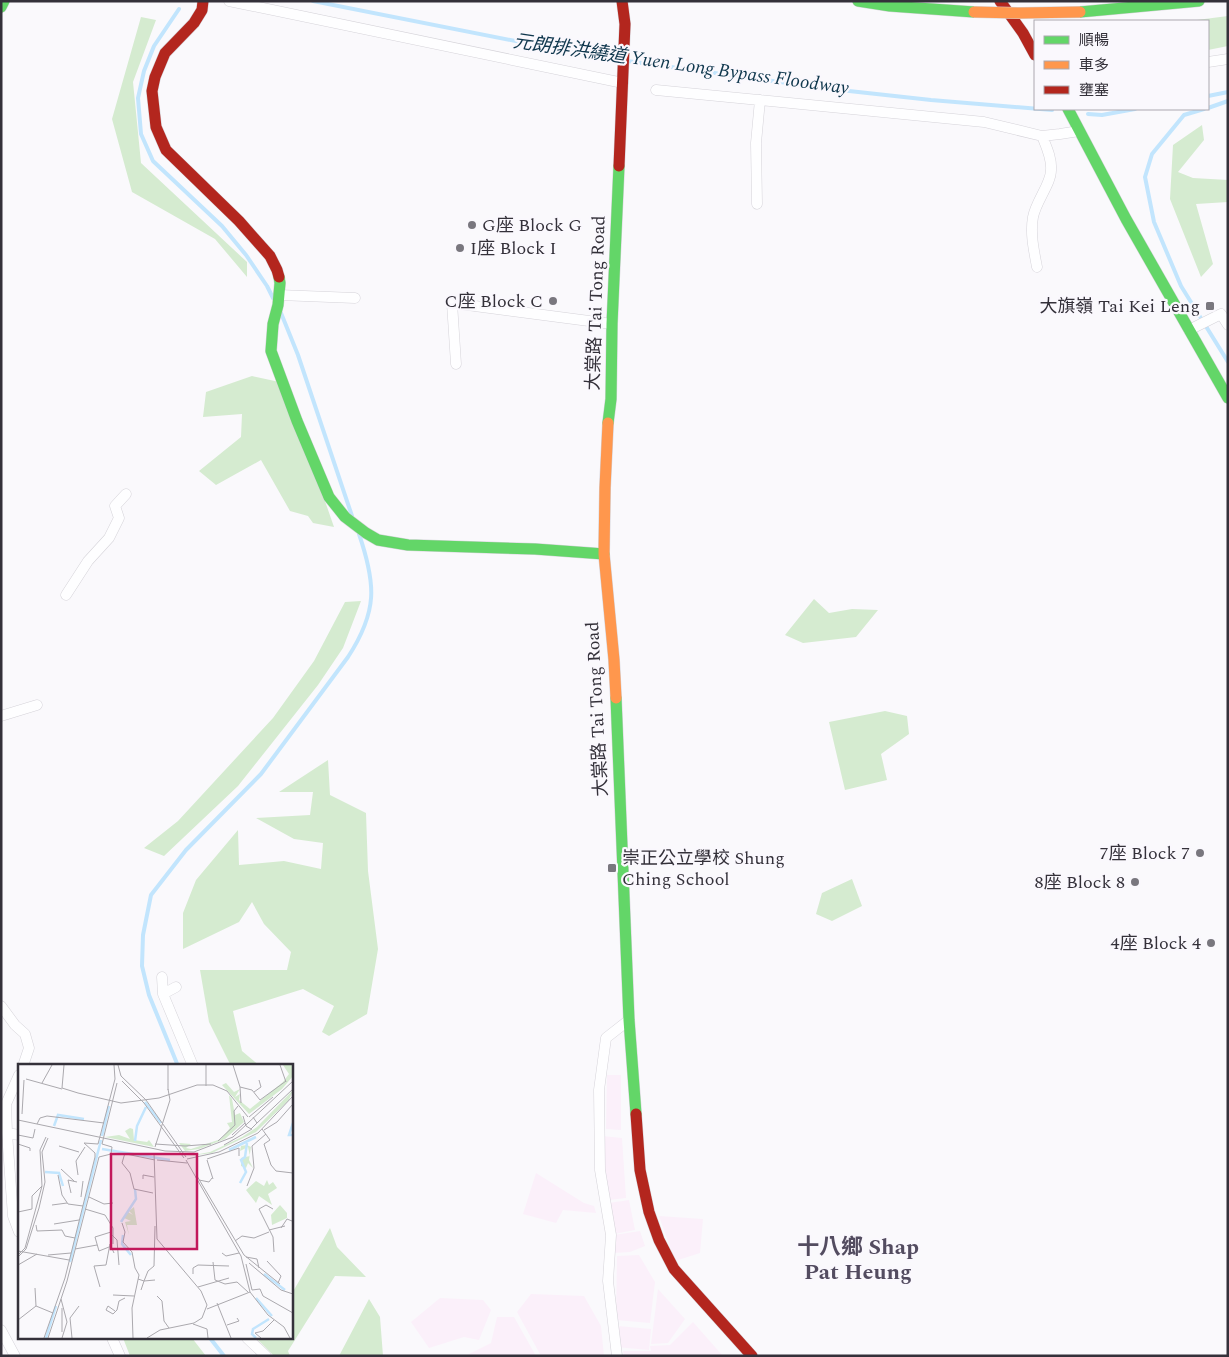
<svg xmlns="http://www.w3.org/2000/svg" width="1229" height="1357" viewBox="0 0 1229 1357" font-family="Spectral,'Noto Sans TC',serif">
<style>
.industrial{fill:#fbf0fa}
.green{fill:#d5ebd0}
.lines{fill:none;stroke-linecap:round;stroke-linejoin:round}
.stream{stroke:#c2e5fd;stroke-width:4}
.street-casing{stroke:#d5d3d9;stroke-width:11}
.fast-casing{stroke:#d5d3d9;stroke-width:12}
.slow-casing{stroke:#d5d3d9;stroke-width:12}
.jam-casing{stroke:#d5d3d9;stroke-width:12}
.street{stroke:#fefeff;stroke-width:10}
.fast{stroke:#63d668;stroke-width:11}
.slow{stroke:#ff974d;stroke-width:11}
.jam{stroke:#b3261e;stroke-width:11}
.slow-bridge-casing{stroke:#d5d3d7;stroke-width:12;stroke-linecap:butt}
.slow-bridge{stroke:#ff974d;stroke-width:11}
.poi-dot{fill:#79777e;stroke:#faf8fd;stroke-width:2}
.labels{text-anchor:middle;dominant-baseline:central;stroke-width:4.5;stroke-linejoin:round;paint-order:stroke}
.poi-label{font-size:18px;fill:#34313a;stroke:#faf8fd;text-anchor:end}
.street-label{font-size:18px;fill:#34313a;stroke:#faf8fd}
.water-label{font-size:19px;font-style:italic;fill:#0f374d;stroke:#faf8fd}
.district-label{font-size:22px;font-weight:bold;fill:#534c60;stroke:#faf8fd}
.inset-river{fill:none;stroke:#c2e5fd;stroke-width:2.5}
.inset-road{fill:none;stroke:#aba9ae;stroke-width:1}
.view{fill:#c2185b;fill-opacity:0.15;stroke:#c2185b;stroke-width:2.5}
.inset-edge{fill:none;stroke:#34313a;stroke-width:2.5}
</style>
<rect width="100%" height="100%" fill="#faf9fc"/>
<!-- industrial -->
<path class="industrial" d="M607,1075h14v55l-15,-1z
M602,1136l20,2 4,60 -17,2 -5,-36z
M536,1173l48,30 10,3 2,7 -33,-3 -7,13 -33,-9z
M629,1200l6,30 -21,4 -5,-31z
M659,1216l44,3 -3,34 -25,8z
M640,1231l5,15 -15,6 -17,1 1,-18z
M639,1255l16,27 -5,41 -34,-3 1,-64z
M658,1289l27,30 -17,24 -17,1z
M531,1294l53,2 17,30 3,30h-63l-24,-44z
M440,1298l43,2 8,10 -12,30 -15,-3 -35,11 -18,-26z
M497,1317h17l22,39h-71l26,-13z
M693,1322l30,34h-99l-1,-5h28l-1,-5 20,-1z
M618,1326l33,3 -2,21 -33,-3z"/>
<!-- green -->
<path class="green" d="M1228,16v30l-20,4v-29h-19z
M141,17l15,3 -23,62 8,81 106,99v15l-32,-38 -83,-47 -20,-73z
M1202,125l2,15 -26,32 15,6 35,2v22l-32,2 17,60 -12,13 -31,-78 3,-54z
M252,376l32,7 50,144 -21,-4 -5,-7 -18,-5 -29,-51 -45,25 -17,-14 42,-34 1,-23 -39,3 3,-25z
M814,599l15,14 23,-4 26,1 -22,27 -53,6 -18,-8z
M361,601l-18,47 -25,37 -80,101 -74,70 -20,-8 34,-27 95,-103 41,-57 31,-59z
M885,711l22,5 2,18 -28,20 6,26 -42,10 -16,-68z
M328,760l2,35 36,18 2,58 10,78 -11,65 -38,22 -7,-4 12,-26 -31,-17 -70,22 9,40 18,15h-29l-22,-44 -9,-52h87l4,-18 -27,-28 -12,-22 -13,20 -56,27v-36l13,-33 42,-50 1,35 45,-4 37,8 2,-26 -29,-4 -38,-21 54,-3 3,-23h-34z
M852,879l10,27 -30,15 -16,-7 6,-21z
M330,1228l7,19 29,30 -31,-1 -47,75 2,5h-16l-18,-18h35v-43z
M369,1299l11,18 3,39h-44z
M123,1338h69l14,18h-76z"/>
<g class="lines">
<!-- stream -->
<path class="stream" d="M313,1l273,54 34,5
M179,9l-25,37 -10,25 -6,27 3,36 12,27 69,65 24,29 21,31 6,12
M627,61l204,28 100,11 121,10
M1208,96l20,-4
M1208,108l20,-7
M1204,109l-20,6 -32,39 -7,23 9,45 27,64 47,76
M1088,114l14,1 33,-6
M281,313l17,42 54,161
M178,1066l-29,-71 -7,-29 1,-31 8,-40 35,-45 75,-76 87,-117c30,-46 28,-73 11,-123
M210,1338l14,18"/>
<defs>
<path id="street" d="M229,1l394,82
M1208,62l20,-3
M656,90l328,32 58,14 18,-2 19,-3
M757,204l-1,-61 4,-43
M1037,267c-3,-16 -7,-33 -4,-50 3,-16 18,-33 18,-47 1,-12 -5,-24 -9,-34
M279,295l76,3
M1189,330l32,-16 7,11
M456,364l-4,-61 160,21
M66,595l22,-34 21,-23 10,-20 -4,-12 11,-12
M1,716l36,-11
M162,977l1,17 30,72
M163,994l13,-7
M1,1006l14,19 10,9 4,14 -6,18
M19,1075l-13,29 1,29 6,83 6,16
M7,1133l12,2
M1,1330l14,26
M112,1338l8,18
M247,1338l19,18
M617,1356l-9,-75 3,-46 -11,-65 -1,-80 7,-52 23,-18"/>
<path id="fast" d="M858,1l32,5 84,6
M1,7l3,-6
M1080,12l119,-11
M1068,109l58,110 102,179
M279,277l1,6 -2,22 -5,19 -2,27 26,70 32,76 16,20 21,16 12,7 30,5 127,4 69,5
M608,423l3,-24 1,-75 7,-158
M616,698l13,322 7,94"/>
<path id="slow" d="M608,423l-3,65 -1,66 10,106 2,38"/>
<path id="jam" d="M203,1l-1,9 -8,13 -29,30 -10,24 -3,14 4,36 10,23 73,71 31,35 7,14 2,7
M1000,1l23,32 12,22
M619,166l6,-142 -3,-23
M636,1114l4,56 9,42 10,28 15,29 78,87"/>
</defs>
<!-- street casing -->
<use href="#street" class="street-casing"/>
<!-- fast casing -->
<use href="#fast" class="fast-casing"/>
<!-- slow casing -->
<use href="#slow" class="slow-casing"/>
<!-- jam casing -->
<use href="#jam" class="jam-casing"/>
<!-- street -->
<use href="#street" class="street"/>
<!-- fast -->
<use href="#fast" class="fast"/>
<!-- slow -->
<use href="#slow" class="slow"/>
<!-- jam -->
<use href="#jam" class="jam"/>
<defs>
<path id="slow-bridge" d="M974,12l47,1 59,-1"/>
</defs>
<!-- slow-bridge casing -->
<use href="#slow-bridge" class="slow-bridge-casing"/>
<!-- slow-bridge -->
<use href="#slow-bridge" class="slow-bridge"/>
</g>
<!-- markers -->
<g class="poi-dot">
<circle cx="472" cy="225" r="5"/>
<circle cx="460" cy="248" r="5"/>
<circle cx="553" cy="301" r="5"/>
<rect x="1205" y="301" width="10" height="10" rx="2.5"/>
<circle cx="1200" cy="853" r="5"/>
<rect x="607" y="863" width="10" height="10" rx="2.5"/>
<circle cx="1135" cy="882" r="5"/>
<circle cx="1211" cy="943" r="5"/>
</g>
<g class="labels">
<!-- poi labels -->
<g class="poi-label">
<text x="482" y="225" text-anchor="start">G座 Block G</text>
<text x="470" y="248" text-anchor="start">I座 Block I</text>
<text x="543" y="301">C座 Block C</text>
<text x="1200" y="306">大旗嶺 Tai Kei Leng</text>
<text x="1190" y="853">7座 Block 7</text>
<text x="622" y="858" text-anchor="start">崇正公立學校 Shung<tspan x="622" dy="21">Ching School</tspan></text>
<text x="1125" y="882">8座 Block 8</text>
<text x="1201" y="943">4座 Block 4</text>
</g>
<!-- street labels -->
<g class="street-label">
<text transform="translate(596 303) rotate(-88)">大棠路 Tai Tong Road</text>
<text transform="translate(597 709) rotate(-93)">大棠路 Tai Tong Road</text>
</g>
<!-- water labels -->
<g class="water-label">
<text transform="translate(681 65) rotate(8)">元朗排洪繞道 Yuen Long Bypass Floodway</text>
</g>
<!-- district labels -->
<g class="district-label">
<text x="858" y="1247">十八鄉 Shap<tspan x="858" dy="25">Pat Heung</tspan></text>
</g>
</g>
<!-- overview -->
<g transform="translate(18 1064)">
<rect width="275" height="275" fill="#faf9fc"/>
<path d="M265,1h10v11l-11,13 -33,25 -27,-29 4,-2 8,9 6,-3 -5,8 5,-3 -1,6 11,9 33,-27 6,-8zM275,26l-4,10 -33,32 -44,21 -24,3 22,-4 32,-15 15,-10zM211,31l3,4 3,16 5,-2 4,9 -19,17 -26,10 -14,2 -6,-8 12,1 -5,4 5,1 30,-10 9,-11 -3,-5 5,-1zM112,64l3,1 1,11 13,2 2,-2 5,7 -49,-10 14,-2 11,4 -5,-8zM229,81l4,2 -2,13 4,8 -5,-5 -2,5 -5,-2v-8l9,-2 -2,-9 -8,4 1,-5zM249,116l2,5 4,-3 4,6 -9,6 4,11 -13,-9 -3,7 -10,-13 10,-9 8,5zM262,141l7,8v5l-15,7 -1,-10zM116,143l3,18h-10l2,10 -4,-13 6,-1 -7,-3 4,-6 5,3 -4,-4z" fill="#d5ebd0"/>
<path class="inset-river" d="M127,38l16,21M275,59l-4,12h4M36,62l4,-11 26,4M84,72l7,-30M117,77l2,-15 9,-19M84,85l68,11M211,86l27,-13M27,108l14,1 4,13M222,119l6,-11 -5,-12 4,-3 2,-14M103,158l15,-23 -1,-10M105,171l-1,9 9,11M52,198l31,-122M246,210l21,16M238,234l16,18M28,274l10,-32M238,274l-4,-4 1,-5 16,-10"/>
<path class="inset-road" d="M46,1l-2,23 16,5 43,10 38,-5 38,-13h16l14,6 21,26M100,1l3,11 25,24 40,57M188,1v21M215,1l7,22 1,16M262,1l6,17M8,15l36,10M104,17l22,22 40,55M24,19l10,-18M222,23l12,3 8,10 26,-19M150,26v-25M236,28l7,-5 -2,-7M4,50l2,-34M225,52l3,10 5,3 6,-6 -4,-6M231,53l24,-20M0,56l147,31 29,1 39,-15 60,-56M239,59l36,-34M19,60l3,-6 7,-2 57,7M244,65l8,11 -6,4 7,21 5,6 17,2M246,66l13,-8 16,-18M0,71l15,3 2,-9M214,71l13,-12M200,77l17,-16 -1,-14 4,-5M0,80l12,4v3M137,80l30,2 26,-2M206,81l28,-16M41,82l20,6M137,83l15,-47 -2,-11M107,89l-3,10 8,10 4,16 19,4M108,90l29,6M169,95l32,-7 39,-19 35,-37M189,95l32,-11v8M139,96l30,3M168,96l55,96 9,36 18,23 16,12 6,11M189,96l6,19M43,105l13,12M40,111l4,20 6,9 15,2M60,111l-2,-14 9,-14M177,113l2,-1 47,79 36,29M125,115v-4l11,2M181,116l10,2 3,-4M229,122l7,-18 -2,-22 14,-12M53,129l-3,-13 9,2M63,133l2,-16M71,133l15,7 9,-1M34,141l15,-2M67,145l20,6 8,13v16M255,145l-7,-4 -7,4 14,28 1,15M0,148l14,-3v-13l10,-10M104,159l3,9 -2,10 9,10 3,16 4,7 -7,33 1,30M36,160l25,-4M18,161l1,6 25,-1 3,6 10,2M263,164l6,-9 5,2M251,166l16,-4M93,170l6,6 2,25M217,177l7,-5 12,2 15,-6M91,183l-10,4 -4,-14 16,-5M57,185l22,-4M0,187l51,9M204,189l4,3 13,-3M0,191l7,-7 17,-62 -2,-36 6,-13M30,191l23,-2M0,193l8,-8 13,-41 6,-26 -3,-30 6,-14M228,193l11,2 2,9M249,197l14,15 -3,7M195,198l2,18M231,199l32,27 12,4M228,200l6,26 8,-1 3,7 30,17M0,201l19,-11M175,210v-6l5,-3 31,1M120,215l6,2 4,-10 6,-5 1,-40M197,216l10,4 12,-2 11,10M82,223l-6,-21 12,-1 4,-21 4,9M180,223l31,-9M17,224l1,18M123,226l3,-9 11,-1M95,231l21,1M139,232l5,5 2,20 5,7M43,235l6,23 -5,16M199,239l14,35M44,244v24M189,245l43,-17M97,247l-7,-5 -2,4 7,4 4,-4 2,-9 6,-3M0,256l18,-14 17,7M175,260l14,5 1,9M209,261l12,-4 -2,-3M26,274l21,-60 30,-121v-4l-11,-10 14,1 17,-65 -1,-14M30,274l19,-57 32,-124 12,-3 1,-7 -10,-3 15,-61M54,274l-2,-20 9,-12M129,274l13,-8 34,-7 8,-5 5,-13 -6,-14 -44,-52 -3,-86M243,274l-6,-5 8,-2 11,-11"/>
<path class="view" d="M93,90h86v95h-86z"/>
<rect width="275" height="275" class="inset-edge"/>
</g>
<!-- border -->
<rect width="1229" height="1357" fill="none" stroke="#34313a" stroke-width="5"/>
<!-- legend -->
<rect x="1034" y="20" width="175" height="90" fill="#faf8fd" stroke="#aba8af"/>
<rect x="1044" y="36" width="25" height="8" fill="#63d668" stroke="#aba8af"/>
<text x="1079" y="45" font-size="15" fill="#34313a">順暢</text>
<rect x="1044" y="61" width="25" height="8" fill="#ff974d" stroke="#aba8af"/>
<text x="1079" y="70" font-size="15" fill="#34313a">車多</text>
<rect x="1044" y="86" width="25" height="8" fill="#b3261e" stroke="#aba8af"/>
<text x="1079" y="95" font-size="15" fill="#34313a">壅塞</text>
</svg>
